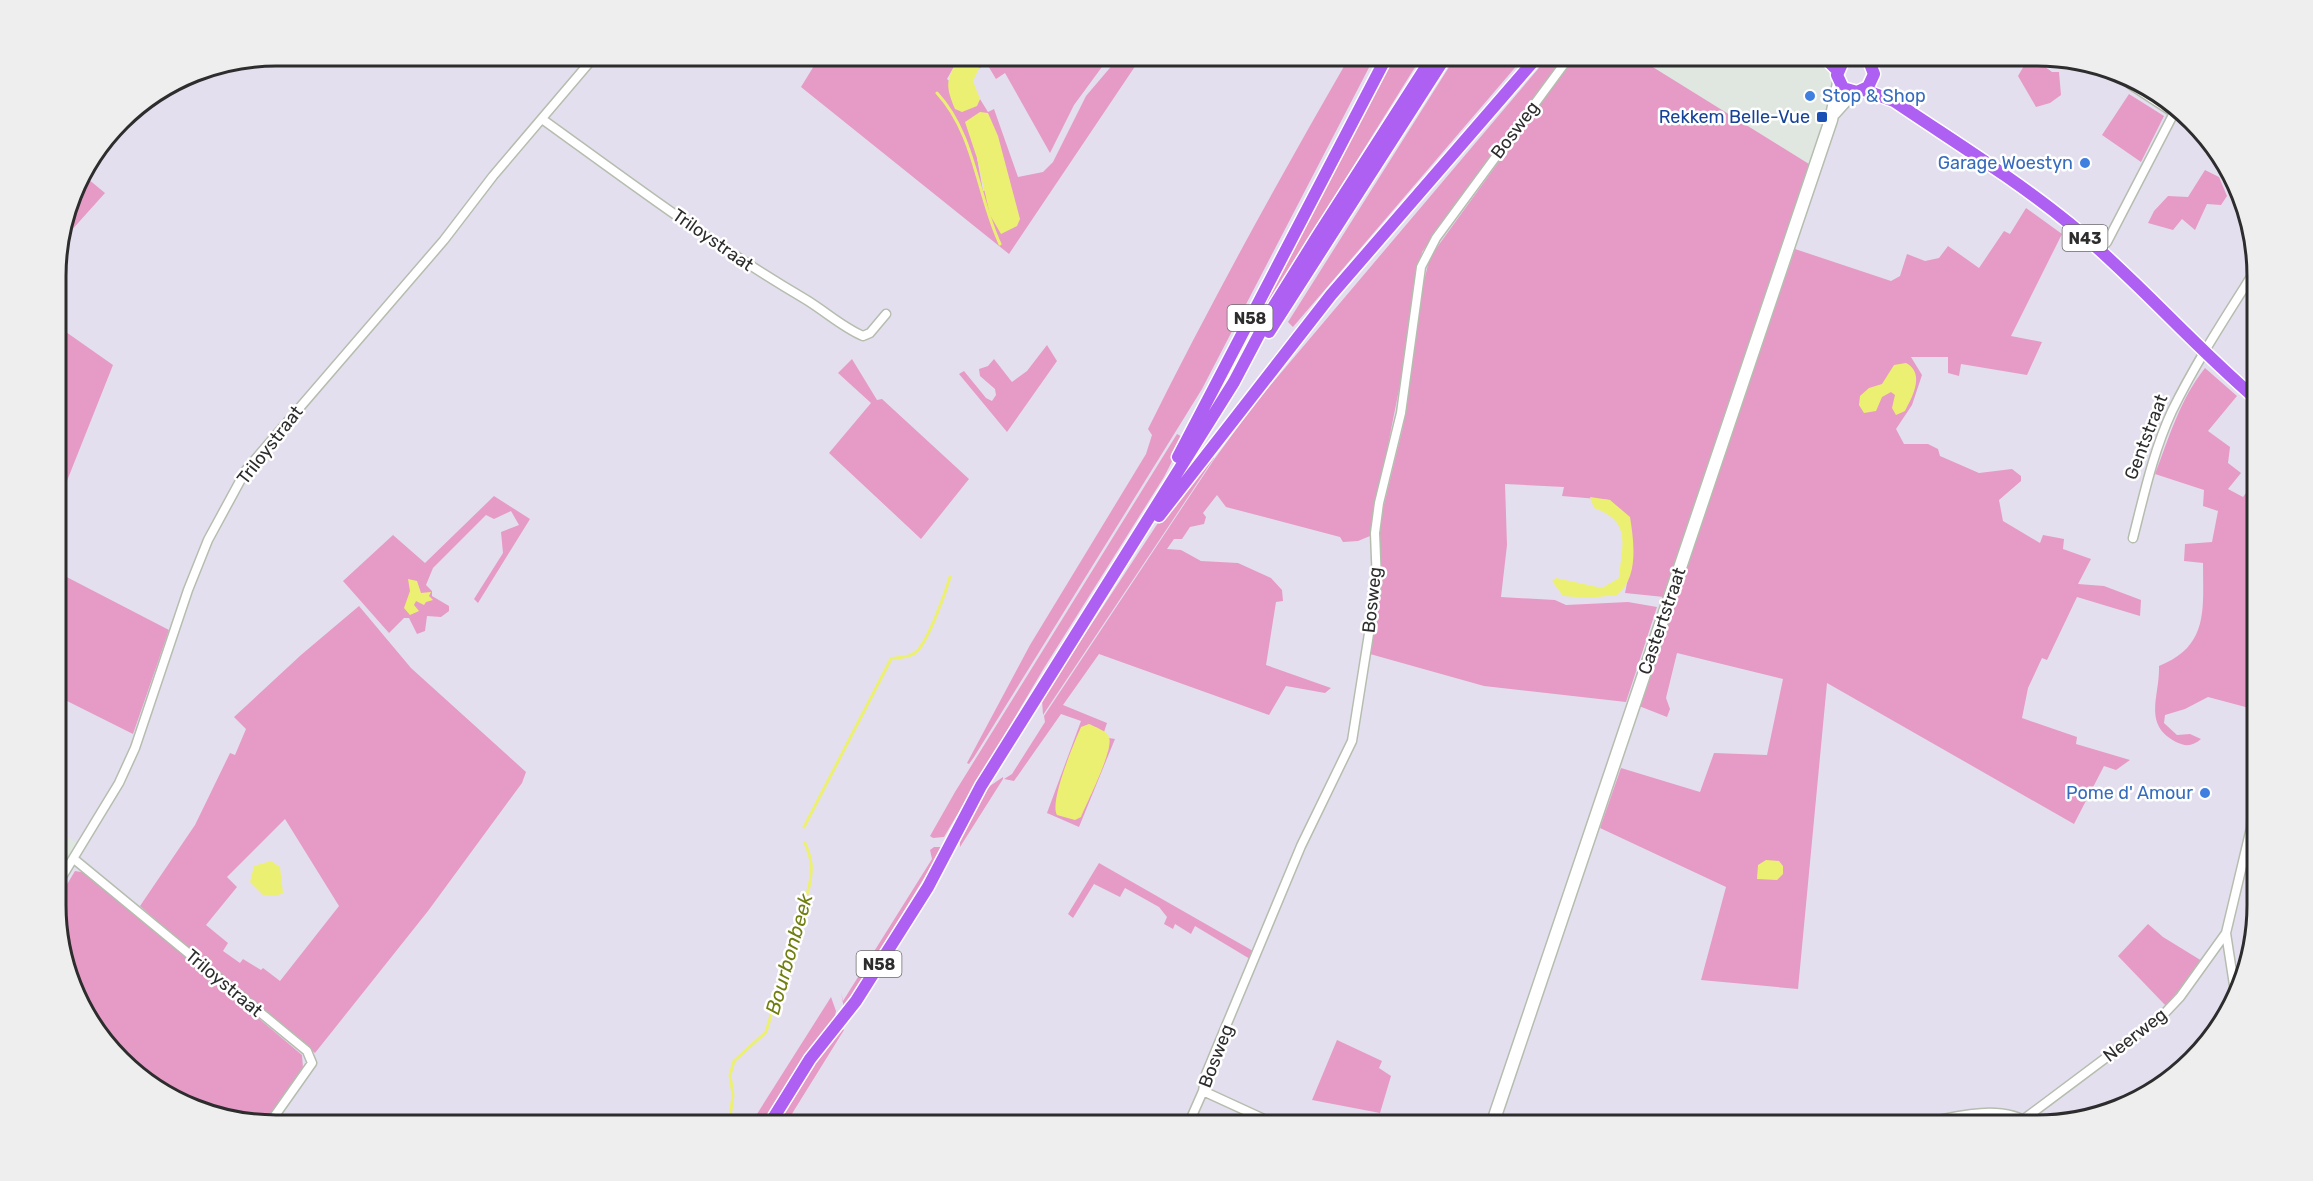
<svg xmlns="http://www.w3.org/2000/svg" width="2313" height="1181" viewBox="0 0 2313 1181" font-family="Rubik,sans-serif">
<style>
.industrial{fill:#dfe7e0}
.green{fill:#e59bc6;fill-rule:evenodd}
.water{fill:#ecf072}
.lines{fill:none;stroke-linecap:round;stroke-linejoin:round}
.stream{stroke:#ecf072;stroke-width:3}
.street-casing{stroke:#b5bdaf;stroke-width:11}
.secondary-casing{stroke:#b5bdaf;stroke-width:15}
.primary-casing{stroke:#fff;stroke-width:15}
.street{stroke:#fff;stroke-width:8}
.secondary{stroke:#fff;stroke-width:12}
.primary{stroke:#ae60f3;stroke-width:12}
.shop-dot{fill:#3f7fe0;stroke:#fff;stroke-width:2}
.transit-dot{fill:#1a4fb4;stroke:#fff;stroke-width:2}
.labels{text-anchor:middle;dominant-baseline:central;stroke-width:5;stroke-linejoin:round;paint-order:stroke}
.shield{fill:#fff;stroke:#6c6c6c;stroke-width:1.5}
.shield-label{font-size:16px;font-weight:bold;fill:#2d2d2d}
.shop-label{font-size:18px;fill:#366cbe;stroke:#fff;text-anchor:end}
.transit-label{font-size:18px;fill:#164399;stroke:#fff;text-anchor:end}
.street-label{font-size:18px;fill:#2d2d2d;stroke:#fff}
.water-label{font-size:20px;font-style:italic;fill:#717d0d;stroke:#fff}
.rim{fill:none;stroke:#2d2d2d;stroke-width:3}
</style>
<rect width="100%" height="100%" fill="#e4dfee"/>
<!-- industrial -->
<path class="industrial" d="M1631,56h216l-38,108z
M57,829l21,15 -21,34z"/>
<!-- green -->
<path class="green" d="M820,56h140l-13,23 29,27 4,-7 8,13 6,-3 24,68 25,-5 10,-10 33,-66 34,-40h22l-133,198 -208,-167zM977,158l32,21 1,6 -27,6z
M985,56h125l-36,49 -24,48 -45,-80 -9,6 -9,-15 -9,5z
M1350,56h25l-173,333 -228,368 -5,7 -2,-1 63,-118 116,-191 6,-19 -4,-6c63,-127 131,-250 202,-373z
M1394,56h28l-166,266z
M1456,56h69l-232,271 -5,-5z
M1549,56h17l-144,196 -14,92 -38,192 -12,5 -15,1 -3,-5 -114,-30 -9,-12 -14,18 3,4 -2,7 -14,3 -8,12h-8l-7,10 14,1 20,11 37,2 33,15 11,12 1,11 -7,1 -10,63 65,23 -6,5 -39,-7 -17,29 -170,-61 -36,51 44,18 -3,9 -15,-8 19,28 1,-14 6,1 -36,88 -32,-14 34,-92 -20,-7 -47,67 -10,-2 8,-5 33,-52 -1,-6 169,-255 44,-60z
M1575,56h60l174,108 -145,433 -39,-4 8,-39 -23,-54 -48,-4 2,-9 -59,-3 2,61 -6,52 54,3 11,5 62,-3 29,5 -31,95 -142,-16 -114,-32 10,-71 -1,-58 24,-98 17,-131 10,-39z
M2009,56h20l-3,7 10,-3 16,12h7l2,23 -11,8 -14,4 -18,-31 7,-12z
M2129,94l35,22 -23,46 -39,-27z
M2205,170l14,7 8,19 -6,9 -14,-1 -12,26 -13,-11 -9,11 -25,-7 6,-12 14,-15 20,1z
M82,174l23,19 -44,49 17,-63z
M2026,208l36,26 -51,102 31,6 -15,33 -66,-11 -2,12 -11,-3v-16h-37l11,18 -10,30 -16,24 8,15h24l10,5 2,7 39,17 33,-4 9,7v5l-22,19 4,21 37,22 3,-8 21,4 -1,10 28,10 -13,25 26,2 37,14 -1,16 -63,-19 -30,63 -5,-2 -14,30 -6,30 55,19 -1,7 54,16 -14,10 -12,-4 -30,58 -247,-141 -29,306 -97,-9 25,-93 -126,-59 21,-60 79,24 14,-39 53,2 16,-76 -106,-26 -11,45 4,11 -3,8 -28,-11 156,-457 96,32 9,-5 7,-22 18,7 14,-3 9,-12 31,22 25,-37 6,3z
M56,325l57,40 -56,141z
M1047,345l10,16 -50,71 -48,-58 5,-3 22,27 6,3 4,-6 -1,-6 -15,-13 -1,-7 9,-3 6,-7 18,23 15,-11z
M852,359l25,41 5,-1 87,80 -48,60 -92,-86 42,-50 -33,-30z
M2205,368l32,28 -29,35 22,16 -2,16 13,10 -13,16 15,8 3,-4 10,6 1,181 -4,29 -45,-12 -23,12 -20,6 -1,8 13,12 13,-1 11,5c-8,7 -15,8 -25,3 -34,-18 -16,-45 -17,-76 50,-20 44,-56 44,-103l-19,-2 1,-17 27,-2 6,-31 -15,-5 1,-16 -49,-16c14,-36 25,-75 50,-106z
M1177,434l7,4 -20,39 -120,191 -100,169 -11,1 -3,-2 25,-44z
M1209,453l5,5 -171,257 -1,-15 9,-14 122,-186z
M494,496l36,23 -52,84 -4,-4 29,-46 -2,-21 18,-7 -8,-14 -17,8 -8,-4 -53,53 -7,17 6,6v5l17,10v5l-8,6 -14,-1 -2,15 -8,3 -8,-16h-5l-15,15 -46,-52 50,-46 32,28z
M57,572l112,58 -36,104 -76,-38z
M359,606l52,62 115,104 -4,11 -94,128 -113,142 -99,-80 -76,-67 55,-81 35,-72 5,2 11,-26 -12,-12 67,-62zM285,819l54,87 -59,75 -17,-13 -2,2 -18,-11 -3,4 -17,-12 5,-8 -22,-18 31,-38 -10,-10z
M1003,777v2l-43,68v-10l24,-47z
M934,847h9l-99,162 -3,-17 2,9 89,-142 -2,-9z
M1099,863l154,88 -3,8 -55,-33 -4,8 -16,-10 -2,5 -9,-5 3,-7 -8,-10 -34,-19 -5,9 -26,-13 -21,34 -5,-4z
M75,871l12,2 215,182 1,13 -39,55 -85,-20 -78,-64 -44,-105v-33z
M2148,924l15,13 39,24 -36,45 -48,-50z
M831,997l5,14 -2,10 -24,29 -49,75h-11z
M842,1028l2,2 -59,95h-9l41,-67z
M1337,1040l45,21 -3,7 12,8 -11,37 -68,-13z"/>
<!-- water -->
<path class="water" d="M960,56h25l-12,25 7,18 -3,7 -15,6 -7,-3c-11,-26 -8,-30 5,-53z
M980,112l8,1 10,23 22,83 -3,7 -16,8 -11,-19 -13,-57 -12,-36z
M1906,363c19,10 7,33 -1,48l-9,4 -4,-7 3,-13 -4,-3 -9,5 -6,14 -12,2 -5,-8 1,-9 9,-8 13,-4 12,-19z
M1590,497l20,3 20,17c4,25 9,60 -13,78l-29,3 -25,-2 -11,-15 4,-3 46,10 17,-10c3,-35 13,-56 -25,-70z
M408,579l9,2 4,12 10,-1 -2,4 4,4 -7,2 -2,3 -8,-4 -2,4 5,6 -9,4 -6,-7 6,-17z
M1089,724c6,3 18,7 20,13 5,13 -22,65 -28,80l-6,3 -18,-5c-8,-13 17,-72 24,-88z
M1766,860l13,1 4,5v8l-6,6 -20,-1 1,-14z
M271,861l9,6 3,26 -7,3 -13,-1 -13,-13 4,-16z"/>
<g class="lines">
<!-- stream -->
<path class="stream" d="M937,93c38,41 40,102 63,151
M804,827l87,-168c9,-2 20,-1 27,-9 11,-12 27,-56 32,-73
M729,1125l4,-30 -3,-20 4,-14 32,-29 43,-145c4,-18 3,-28 -4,-44"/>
<defs>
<path id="street" d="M542,119c86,62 171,126 263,180 20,12 37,28 58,37l7,-3 16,-19
M2100,250l7,-8 67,-129 -43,-28 3,-7
M2133,538c11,-43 20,-86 39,-127 24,-49 55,-96 84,-142
M74,859l233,192 5,12 -43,61
M57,885l62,-102 16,-35 53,-158 20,-50 38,-70 198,-230 49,-64 102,-120
M2236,998l-10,-65 25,-105 6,-113
M1203,1091l74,34
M2024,1119l139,-104 17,-18 46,-64
M1188,1125l15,-34 3,-17 95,-228 51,-105 25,-158 -2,-50 4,-30 22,-90 20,-146 15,-29 134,-182
M1912,1125c36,-6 88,-24 120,0"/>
<path id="secondary" d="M1834,113l19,-21
M1492,1125l339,-1005 8,-37"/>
<path id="primary" d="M1823,56l14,14
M1857,56l-13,3 -7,16 6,13 14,4 11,-5 6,-13 -5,-13 -11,-5
M1864,90l30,11c59,40 121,78 176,123 65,54 121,119 186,175
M1269,332l177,-276
M1178,457l209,-401
M1159,516l172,-221 207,-239
M769,1125l41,-66 46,-58 72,-114 53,-101 253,-404 40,-76 43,-69 116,-181"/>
</defs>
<!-- street casing -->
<use href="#street" class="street-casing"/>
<!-- secondary casing -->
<use href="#secondary" class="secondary-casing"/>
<!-- primary casing -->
<use href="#primary" class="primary-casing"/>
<!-- street -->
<use href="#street" class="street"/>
<!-- secondary -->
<use href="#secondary" class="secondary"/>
<!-- primary -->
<use href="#primary" class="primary"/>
</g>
<!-- markers -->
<g class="shop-dot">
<circle cx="1810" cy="96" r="6"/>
<circle cx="2085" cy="163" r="6"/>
<circle cx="2205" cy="793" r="6"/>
</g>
<rect class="transit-dot" x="1816" y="111" width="12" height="12" rx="3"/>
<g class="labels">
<!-- shield labels -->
<g class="shield">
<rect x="2062.5" y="225" width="45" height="26" rx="4.5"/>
<rect x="1227.5" y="305" width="45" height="26" rx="4.5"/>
<rect x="856.5" y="951" width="45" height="26" rx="4.5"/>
</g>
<g class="shield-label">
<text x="2085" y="238">N43</text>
<text x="1250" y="318">N58</text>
<text x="879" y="964">N58</text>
</g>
<!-- shop labels -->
<g class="shop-label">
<text x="1822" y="96" text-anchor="start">Stop &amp; Shop</text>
<text x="2073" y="163">Garage Woestyn</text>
<text x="2193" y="793">Pome d' Amour</text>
</g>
<!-- transit labels -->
<g class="transit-label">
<text x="1810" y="117">Rekkem Belle-Vue</text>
</g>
<!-- street labels -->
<g class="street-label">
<text transform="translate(1515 130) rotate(-53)">Bosweg</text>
<text transform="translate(713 240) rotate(35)">Triloystraat</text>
<text transform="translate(2146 437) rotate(-69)">Gentstraat</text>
<text transform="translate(270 445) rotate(-52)">Triloystraat</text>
<text transform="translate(1372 600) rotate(-84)">Bosweg</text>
<text transform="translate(1662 621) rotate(-71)">Castertstraat</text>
<text transform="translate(224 983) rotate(40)">Triloystraat</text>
<text transform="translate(2135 1035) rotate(-38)">Neerweg</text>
<text transform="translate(1216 1056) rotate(-69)">Bosweg</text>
</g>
<!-- water labels -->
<g class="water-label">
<text transform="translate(789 954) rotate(-74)">Bourbonbeek</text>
</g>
</g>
<!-- crop -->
<path d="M0 0H2313V1181H0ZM276 66H2037A210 210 0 0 1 2247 276V905A210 210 0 0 1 2037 1115H276A210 210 0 0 1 66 905V276A210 210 0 0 1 276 66Z" fill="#eee" fill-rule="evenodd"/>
<path class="rim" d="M276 66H2037A210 210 0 0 1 2247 276V905A210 210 0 0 1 2037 1115H276A210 210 0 0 1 66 905V276A210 210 0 0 1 276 66Z"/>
</svg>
